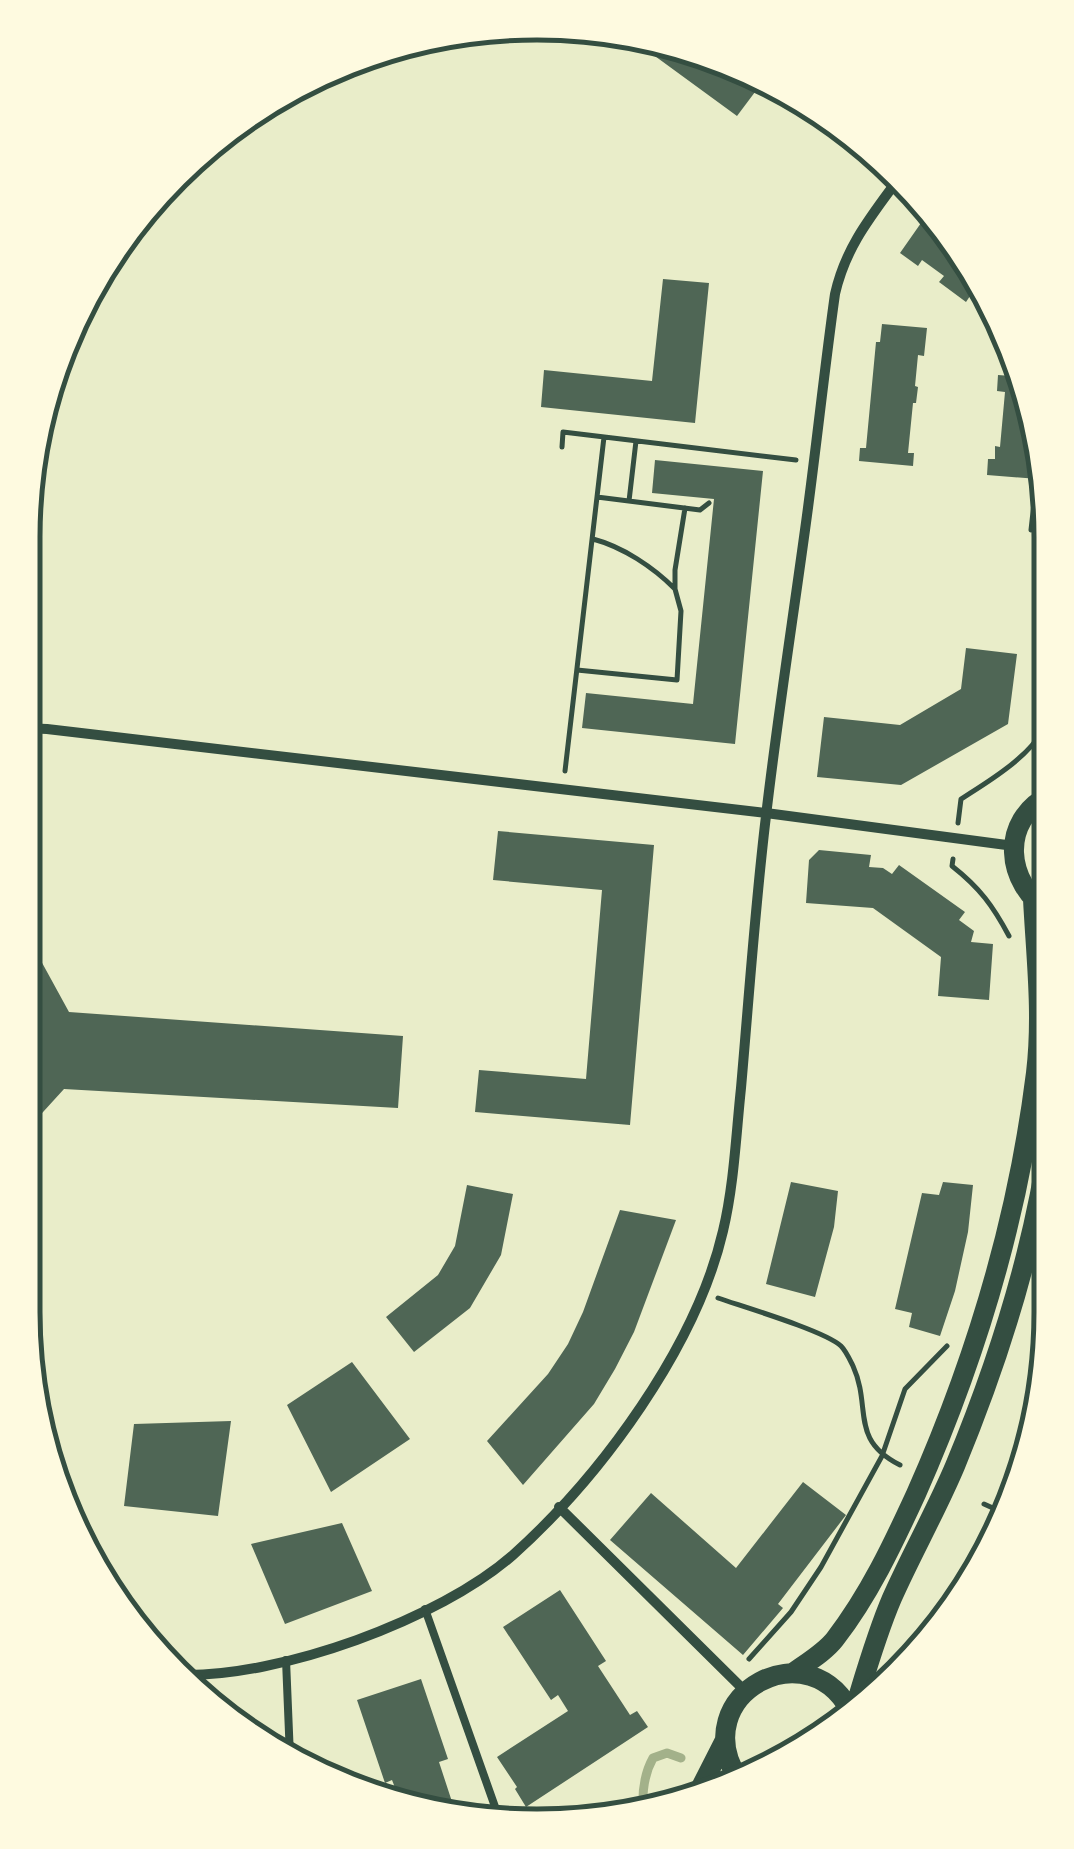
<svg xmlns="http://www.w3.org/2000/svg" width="1074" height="1849" viewBox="0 0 1074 1849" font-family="'IBM Plex Serif',serif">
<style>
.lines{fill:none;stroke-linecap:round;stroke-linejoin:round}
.stream{stroke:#a3b18a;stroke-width:9}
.building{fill:#4f6655}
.path{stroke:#344e41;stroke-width:5}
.service{stroke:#344e41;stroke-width:8}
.minor{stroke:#344e41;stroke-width:10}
.secondary{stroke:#344e41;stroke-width:20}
.rim{fill:none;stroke:#344e41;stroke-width:5}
</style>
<rect width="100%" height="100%" fill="#e9edc9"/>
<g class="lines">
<!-- stream -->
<path class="stream" d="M643,1811c-1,-19 1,-37 10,-53l14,-5 14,5"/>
</g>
<!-- building -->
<path class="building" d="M622,32h15l124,52 -24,32z
M928,213l7,5 47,61 24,53 -20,-14 5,-7 -21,-15 -4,6 -27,-20 5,-6 -22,-16 -4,6 -18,-13z
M663,279l46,4 -14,140 -154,-16 3,-37 108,11z
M882,324l45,4 -3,28 -6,-1 -3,31 3,1 -2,16h-3l-5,50h6l-1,13 -54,-5 1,-13h6l10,-106h4z
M998,375l27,2 15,75 -2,27 -51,-4 1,-16h7v-13l5,1 5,-55 -8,-1z
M655,460l108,11 -28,273 -153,-16 4,-35 107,11 21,-205 -62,-6z
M966,648l51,6 -9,70 -107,61 -84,-8 7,-60 76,8 61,-36z
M498,831l156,14 -24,280 -155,-13 4,-42 107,9 16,-189 -109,-10z
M819,850l52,5 -2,12 14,1 9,6 7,-9 66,47 -6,8 15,11 -3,11 22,2 -4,56 -51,-4 3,-39 -68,-49 -67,-5 3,-43z
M23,928l46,84 334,24 -5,72 -334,-19 -41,45z
M791,1182l47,9 -4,36 -19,70 -49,-13z
M943,1182l30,3 -5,47 -13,59 -15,45 -31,-9 3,-14 -17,-4 27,-116 17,2z
M467,1185l46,9 -12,61 -31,53 -56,44 -28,-35 52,-42 17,-29z
M620,1210l56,10 -42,112 -19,37 -21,35 -71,81 -36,-44 61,-67 20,-30 15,-32z
M352,1362l58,77 -79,53 -44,-87z
M231,1421l-13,95 -94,-10 10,-82z
M803,1482l43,33 -68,89 5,4 -40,47 -133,-115 41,-47 85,75z
M342,1523l30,68 -87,33 -34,-80z
M560,1590l46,71 -8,5 32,49 7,-4 11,16 -122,80 -11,-18 2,-2 -20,-30 71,-46 -10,-16 -7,5 -48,-73z
M421,1679l27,80 -9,3 17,52 -53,-5 -16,-7 12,-4 -7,-18 -7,3 -28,-83z"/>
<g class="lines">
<!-- path -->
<path class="path" d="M562,447l1,-15 233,28
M597,497l103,13 9,-7
M629,501l7,-60
M1031,530l3,-27 16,2
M593,539c30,8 60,28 82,50
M577,670l100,10 4,-69 -6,-22v-19l10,-62
M1040,733l10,1
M565,771l39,-334
M958,823l3,-24c24,-15 68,-42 80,-67 4,-10 6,-21 9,-31
M953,859l-1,7c28,22 41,40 57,70
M718,1298c26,9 107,33 123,48 5,5 9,14 12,20 19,42 -4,73 47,99
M984,1504l22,10
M749,1659l42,-47 30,-45 61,-111 23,-67 42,-43"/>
<!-- service -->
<path class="service" d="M425,1609l74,209
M286,1660l4,97"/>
<!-- minor -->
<path class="minor" d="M23,728l24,1 719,84 248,33
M559,1507l186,184
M182,1675c98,2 257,-55 331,-120 88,-79 183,-208 210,-324 11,-46 13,-96 18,-143 8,-91 14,-181 25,-272 11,-95 26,-191 39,-286 11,-79 19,-158 30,-236 11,-49 38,-80 67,-120"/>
<!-- secondary -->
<path class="secondary" d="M1050,795c-51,25 -45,89 0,117
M794,1672c14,-10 31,-20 41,-33 34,-44 58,-95 81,-145 59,-133 102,-276 120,-421 7,-58 0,-116 -3,-174
M853,1714c12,-39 23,-79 39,-116 20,-45 44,-87 63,-132 44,-106 79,-217 95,-331
M739,1780c-56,-86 74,-155 114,-63
M694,1801l31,-61"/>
</g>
<!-- crop -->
<path d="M0 0H1074V1849H0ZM537 40H537A497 497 0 0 1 1034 537V1312A497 497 0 0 1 537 1809H537A497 497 0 0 1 40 1312V537A497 497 0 0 1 537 40Z" fill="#fefae0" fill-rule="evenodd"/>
<path class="rim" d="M537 40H537A497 497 0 0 1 1034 537V1312A497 497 0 0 1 537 1809H537A497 497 0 0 1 40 1312V537A497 497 0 0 1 537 40Z"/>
</svg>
